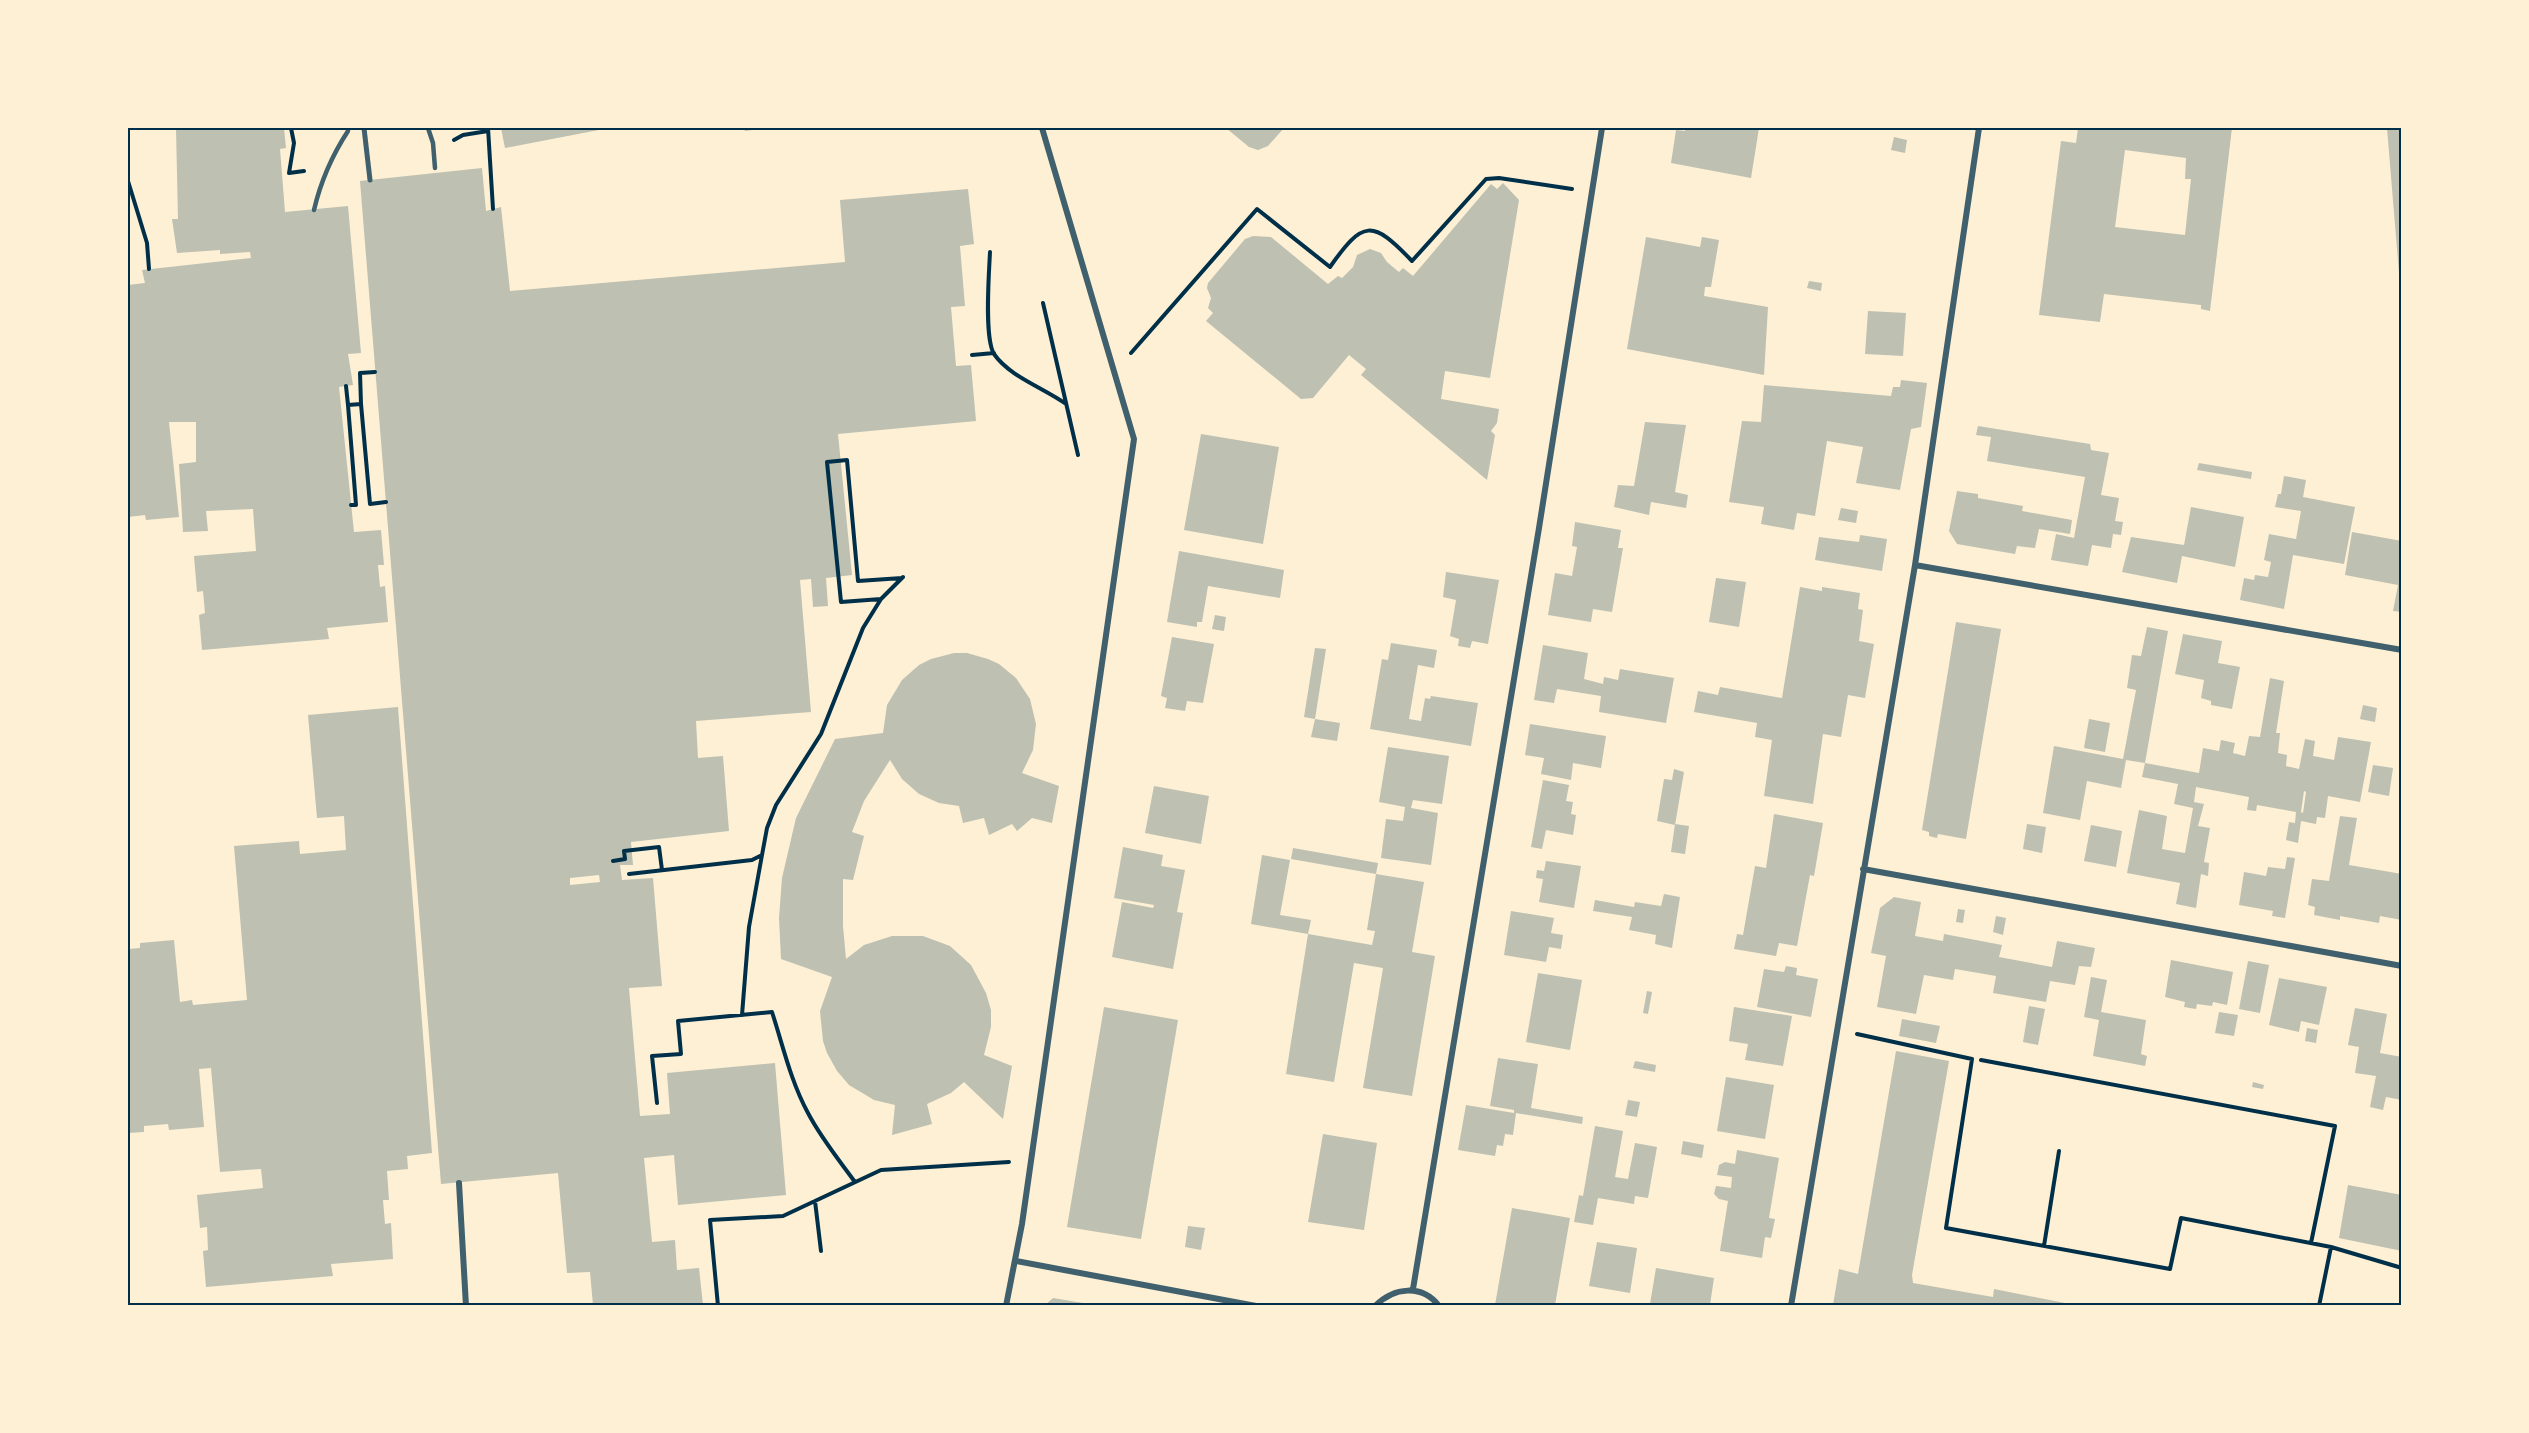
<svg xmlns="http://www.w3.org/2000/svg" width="2529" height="1433" viewBox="0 0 2529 1433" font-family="'Archivo Narrow',sans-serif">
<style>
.building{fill:#bec0b2;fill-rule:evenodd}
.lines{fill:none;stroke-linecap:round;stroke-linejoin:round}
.path{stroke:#003049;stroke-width:4}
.service{stroke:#3f606c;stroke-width:4.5}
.pedestrian{stroke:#3f606c;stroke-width:5}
.minor{stroke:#3f606c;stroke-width:6}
.neatline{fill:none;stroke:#003049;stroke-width:2}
</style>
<rect width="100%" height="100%" fill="#fdf0d5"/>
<!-- building -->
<path class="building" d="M176,128h108l2,20 -6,1 5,63 63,-6 13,147 -13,1 5,31 -14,2 15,145 27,-2 3,35h-6l2,22 5,-1 3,36 -61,6 2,11 -127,11 -3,-35 6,-2 -2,-22 -6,1 -3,-36 62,-5 -3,-42 -47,2 2,20 -25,1 -4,-68 17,-2v-40h-27l10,95 -33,3 -1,-5 -17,2v-232l17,-2 -3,-13 109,-12 -1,-6 -30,2v-4l-43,3 -5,-34h6z
M501,128h102l1,1 -99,19z
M744,128h15v1l-14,2z
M1226,128h58l-16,18 -10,4 -9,-3z
M1685,128h74l-8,50 -80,-15 5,-33 9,1z
M2078,128h154l-22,183 -9,-2v-4l-97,-11 -4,28 -61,-7 22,-174 15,2zM2125,150l61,8 -1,21h6l-6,56 -70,-8z
M2387,128h15v145h-3z
M1894,137l13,3 -2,13 -14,-3z
M482,168l4,43 15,-4 9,84 335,-29 -5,-62 128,-11 6,55 -14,2 5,60 -14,1 5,59 15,-1 5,56 -138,13 14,141 -26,3 2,28 -15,1 -2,-28 -11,1 11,132 -115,9 2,37 25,-2 6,75 -98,11 2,23h-13l2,15 31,-2 9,108 -33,2 11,128 30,-2 -3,-41 108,-10 11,132 -108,10 -4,-50 -30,3 8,84 23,-2 2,30 22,-2 4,37h-110l-3,-33 -23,1 -9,-100 -117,11 -81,-1003zM599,875l1,7 -30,3v-7z
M1503,183l16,17 -29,178 -45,-7 -4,28 58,10 -2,14 -6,8 4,4 -8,45 -126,-105 5,-6 -17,-14 -36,43 -12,1 -95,-78 7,-8 -5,-5 3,-10 -4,-10 1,-5 37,-44 8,-3 18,1 57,47 10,-8 4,2 11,-11 4,-12 13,-6 11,4 6,9 12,10 4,-4 10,8 78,-92 6,5z
M1646,237l54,10 2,-10 17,3 -8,47h-6l-1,9 64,11 -4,68 -137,-26z
M1809,281l13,2 -1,8 -14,-3z
M1868,311l38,2 -3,43 -38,-2z
M1901,380l26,3 -6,44 -10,2 -11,61 -44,-7 7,-36 -36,-6 -12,75 -18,-3 -3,17 -33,-6 3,-17 -35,-5 13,-81 19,1 3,-37 127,11 2,-9h7z
M1645,422l41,3 -11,67 13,3 -2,13 -35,-6 -2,13 -35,-8 4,-22 16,1z
M1978,426l112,18 1,6 18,3 -8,42 18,3 -4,23 8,1 -2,13 -8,-1 -2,14 -19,-3 -4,21 -37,-6 5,-26 18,4 11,-61 -98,-16 4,-24 -15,-2z
M1201,434l78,13 -16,97 -79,-14z
M2199,463l53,9 -1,7 -54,-9z
M2284,476l22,4 -3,17 52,10 -11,57 -51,-9 -9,54 -44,-9 4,-22 10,2 1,-5 13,2 3,-15 -7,-2 5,-26 27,5 5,-28 -26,-4 3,-13h3z
M1957,491l21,3v4l45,8 -1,5 50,9 -2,14 -31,-5 -4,19 -18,-2 -2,8 -58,-10 -8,-13z
M2191,507l53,10 -9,50 -53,-11 -5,27 -55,-11 9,-35 53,8z
M1841,508l17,3 -2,12 -18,-3z
M1575,522l46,8 -3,18h5l-11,64 -19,-3 -2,13 -43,-7 7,-42 17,3 5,-29 -5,-1z
M2352,532l50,9 -2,36h2v35l-9,-1 5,-26 -53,-10z
M1860,535l27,4 -5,32 -67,-11 4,-23 40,5z
M1179,551l105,19 -4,28 -72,-12 -6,36h-5v5l-30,-5z
M1446,572l53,8 -11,64 -16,-3 -2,7 -12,-2 1,-7 -9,-3 6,-36 -13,-3z
M1716,578l30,4 -7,45 -30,-5z
M1800,587l22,4v-4l38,6 -2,16 5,1 -4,31 15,3 -9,54 -17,-3 -7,42 -18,-3 -10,70 -49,-8 8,-56 -17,-3 2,-14 -63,-11 4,-21 20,4 2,-8 62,11z
M1215,615l11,2 -2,14 -12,-2z
M1956,622l45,7 -35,210 -28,-5 -1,4 -8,-2v-4l-7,-2z
M2147,627l21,4 -23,132 -19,-3 -5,28 -34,-7 -7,39 -37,-7 11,-67 69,13 13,-69 -9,-2 5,-33 9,1z
M2183,634l39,7 -4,22 22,4 -8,42 -21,-4v-4l-10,-3 3,-18 -29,-6z
M1172,637l42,7 -11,59 -16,-2 -2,10 -20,-3 2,-10 -6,-2z
M1391,643l46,7 -3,18 -16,-3 -9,54 12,2 4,-23 5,1 1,-3 47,7 -7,43 -101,-17 12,-70 6,1z
M1543,645l45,8 -4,26 19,5 1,-7 14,3 2,-11 54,9 -8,45 -67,-11 2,-16 -44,-7 -3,14 -20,-3z
M1315,648l11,1 -11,70 -11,-2z
M954,653h13l21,6 11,5 17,14 14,21 6,25 -3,26 -11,23 37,13 -7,37 -20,-5 -15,13 -5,-7 -23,11 -5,-17 -21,5 -4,-17 -20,-3 -20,-9 -17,-15 -12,-19 -26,41 -12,31 12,4 -11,44 -10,-1v47l3,33 18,-14 28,-9h31l27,10 21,19 15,28 5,17v17l-7,28 28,11 -9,53 -39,-37 -13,11 -24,11 5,20 -40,11 3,-30 -21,-5 -25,-15 -12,-14 -10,-18 -4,-12 -3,-30 12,-34 -51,-18 -2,-41 3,-40 14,-60 39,-79 48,-6 4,-28 15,-25 17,-15 12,-6z
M2270,678l14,3 -8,52h4l-2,20 9,2 -1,11 13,3 6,-30 10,2 -2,15 21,4 4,-23 33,5 -11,60 -32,-6 -3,22 -8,-1 -1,7 -15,-3 -3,22 -12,-3 3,-18 6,1 1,-11 -39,-7 -1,6 -9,-1 2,-13 -53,-10 -2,15 10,2 -6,22 12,2 -6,34 5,1 -1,13 -7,-2 -5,34 -20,-4 4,-21 -53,-10 12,-63 28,6 -5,33 23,4 8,-45 -19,-4 4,-20 -36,-7 3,-14 54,10 4,-25 16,3 2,-11 14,3 -2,10 12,3 4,-20 11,1zM2304,791l2,1 -3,21 -2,-1z
M2363,705l14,3 -2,14 -15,-3z
M398,707l34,446 -25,3 1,13 -21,2 2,29h-6l2,24 6,-1 2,36 -62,5 2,12 -127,11 -3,-36 5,-1 -1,-23 -7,1 -3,-33 66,-7 -2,-19 -41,3 -9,-104 -12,1 5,58 -35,3 -1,-6 -24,2v6l-16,1v-184l12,-1v-5l34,-3 6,62 12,-2 1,5 54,-5 -13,-154 65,-5 1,13 46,-4 -2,-34 -27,2 -9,-103z
M1315,719l25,4 -3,18 -26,-4z
M2089,719l21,4 -5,29 -21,-4z
M1530,724l76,12 -5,32 -28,-5 -2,17 -30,-6 3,-16 -19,-3z
M1388,747l61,9 -7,48 -29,-4 -2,8 27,5 -7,52 -50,-7 5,-39 17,2 2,-14 -26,-5z
M2373,765l20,3 -4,28 -21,-4z
M1674,769l10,3 -9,53 -18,-4 7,-42 8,1z
M1543,780l26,5 -3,16 7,1 -2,12 5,1 -3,20 -27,-5 -4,19 -11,-2z
M1154,786l55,10 -8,48 -56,-11z
M1774,814l49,9 -9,53 -4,-1 -13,71 -18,-3 -3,13 -42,-7 3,-15 6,1 12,-69 11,2z
M2340,816l17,2 -8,47 53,9v46l-22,-4 -1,7 -39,-7v4l-26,-5 1,-8 -7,-2 4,-26 17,2z
M1675,824l14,2 -4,28 -14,-2z
M2027,824l19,3 -4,26 -19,-4z
M2091,825l31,6 -6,36 -32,-6z
M1123,847l40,8 -2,11 24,4 -8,42 6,1 -10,56 -61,-12 10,-55 31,6 1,-3 -40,-7z
M1293,848l85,15 -2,11 -85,-15z
M1262,855l28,5 -10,55 31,5 -3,14 -57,-10z
M2287,857l8,1 -10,60 -13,-2 1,-5 -34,-6 5,-33 22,4 2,-9 17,2z
M1546,861l35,5 -7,42 -35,-6 4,-23 -7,-1 1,-8 7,1z
M1376,874l48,8 -12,70 23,4 -23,140 -49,-8 20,-120 -29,-5 -20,119 -48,-8 22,-140 64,11 3,-14 -8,-1z
M1664,894l16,3 -8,51 -17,-4 1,-9 -27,-5 3,-13 -39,-6 2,-11 39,7 1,-5 26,4z
M1894,897l27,5 -6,34 28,5 1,-7 58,11 -3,12 53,10 5,-26 38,7 -4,19 -12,-1 -4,19 -25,-4 -4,21 -53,-9 3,-17 -41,-7 -2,11 -29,-5 -8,39 -39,-7 9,-51 -15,-3 9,-45z
M1958,909l7,1 -2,13 -7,-1z
M1511,911l43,7 -3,15 12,2 -2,14 -12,-2 -3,15 -42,-7z
M1996,916l10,2 -3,17 -10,-3z
M2171,960l62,12 -6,33 -14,-3 -1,4 -15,-2 -1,5 -12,-2 1,-5 -20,-5z
M2248,961l21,4 -9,48 -21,-4z
M1786,966l11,2 -1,7 22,4 -7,38 -54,-10 7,-38 20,3z
M1538,973l44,7 -12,70 -44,-8z
M2091,977l16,3 -6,32 45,8 -5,34 6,2 -2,10 -52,-10 6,-36 -15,-3z
M2279,978l48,9 -8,38 -18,-4 -2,11 -30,-7z
M1647,991l5,1 -4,22 -5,-1z
M2029,1006l16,3 -7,36 -15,-3z
M1104,1007l74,13 -37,219 -74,-12z
M1734,1007l58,9 -9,50 -38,-6 3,-16 -19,-3z
M2355,1008l32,6 -7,39 22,4v43l-16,-3 -3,13 -13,-3 6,-31 -21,-3 4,-26 -11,-2z
M2219,1012l19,3 -4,21 -19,-3z
M1902,1019l38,7 -4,17 -37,-7z
M2307,1028l11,2 -2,13 -11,-2z
M1896,1051l53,10 -37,214 1,8 80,14 1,-8 81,16h-242l6,-36 19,5z
M1498,1058l40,6 -7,44 52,9 -1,7 -66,-11 -3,22 -8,-1 -2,12 -6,-1 -2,11 -37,-6 8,-45 48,8v-3l-24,-4z
M1635,1061l21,4 -1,7 -22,-4z
M1726,1077l48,8 -9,54 -48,-8z
M2253,1082l11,3 -1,4 -11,-2z
M1628,1100l12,2 -3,15 -12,-2z
M1595,1126l28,5 -8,46 13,2 7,-36 22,4 -9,51 -13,-2 -1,8 -36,-6 -5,27 -19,-3 5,-27 4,1z
M1323,1134l54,9 -13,87 -56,-8z
M1683,1141l21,4 -2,13 -21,-4z
M1737,1150l42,8 -10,60 6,1 -4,19 -6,-1 -3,21 -42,-7 8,-50 -9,-2 -5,-5 2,-8 15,2 1,-11 -15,-2 2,-10 6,-3 10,2z
M2348,1185l54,10v56l-63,-13z
M1512,1208l58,10 -15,87h-60z
M1188,1226l17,2 -4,22 -16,-3z
M1597,1242l40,6 -7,45 -41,-7z
M1656,1268l58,10 -4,27 -60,-1z
M1053,1298l36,6v1h-44z"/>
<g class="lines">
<!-- path -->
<path class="path" d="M291,128l3,15 -5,30 15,-2
M488,128l5,81
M454,140l9,-5 25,-4
M128,181l19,62 2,26
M990,252c-1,21 -6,86 4,102 16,23 50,34 72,50
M1043,303l35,152
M1131,353l126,-144 73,58c33,-47 42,-48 82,-6l74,-82 13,-1 73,11
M972,355l22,-2
M346,386l2,19
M361,404l-1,-31 15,-1
M351,505h5l-8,-100 13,-1 9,100 16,-2
M881,599l-40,3 -14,-140 20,-2 11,121 44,-3
M613,861l12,-2 -1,-8 35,-4 3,23
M629,874l123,-14 10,-5 5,-27 9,-23 45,-71 42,-106 18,-29 22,-22
M742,1015l7,-88 13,-72
M1857,1034l115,25 -26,169 224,41 11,-51 150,29 71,21
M1981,1060l354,66 -24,117
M657,1103l-5,-47 29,-2 -3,-33 94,-9c11,34 19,70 36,101 13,25 31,47 47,69
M815,1201l6,50
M2044,1246l15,-95
M718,1306l-8,-86 73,-4 98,-46 128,-8
M2319,1306l12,-59"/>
<!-- service -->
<path class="service" d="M428,128l5,15 2,25
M314,210c7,-30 17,-53 34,-79"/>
<!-- pedestrian -->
<path class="pedestrian" d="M364,128l6,52"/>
<!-- minor -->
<path class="minor" d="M1915,565l487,85
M1863,869l539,97
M459,1183l7,123
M1016,1261l240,45
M1413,1289l126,-761 63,-400
M1006,1306l16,-82 112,-785 -92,-311
M1375,1306c19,-19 47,-22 64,0
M1791,1306l124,-741 64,-437"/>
</g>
<!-- border -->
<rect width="2529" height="1433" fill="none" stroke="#fdf0d5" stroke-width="258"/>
<rect x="129" y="129" width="2271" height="1175" class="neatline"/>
</svg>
